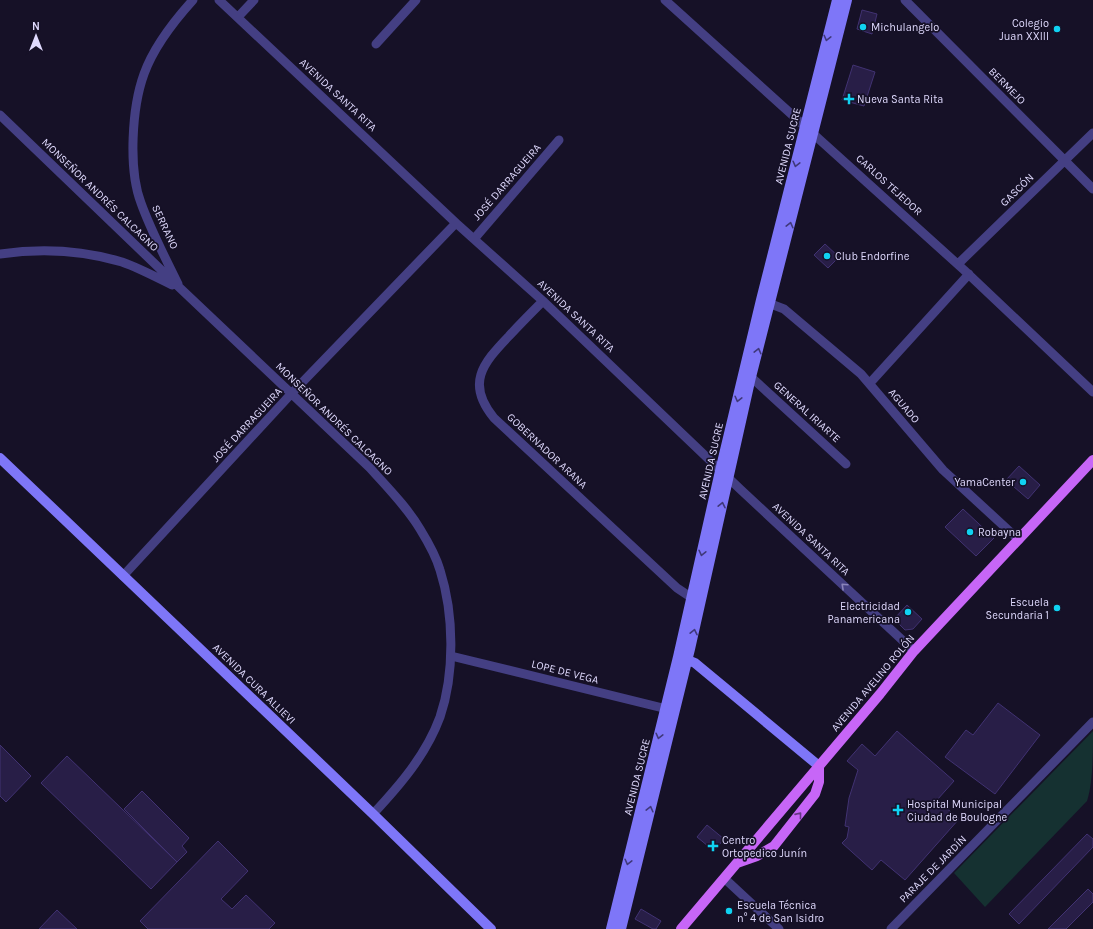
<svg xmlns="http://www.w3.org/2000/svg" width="1093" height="929" viewBox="0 0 1093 929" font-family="Karla,sans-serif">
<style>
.green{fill:#153131}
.building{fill:#281e47;stroke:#413272}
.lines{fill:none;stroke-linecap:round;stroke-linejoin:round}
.street{stroke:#443f83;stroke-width:9}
.secondary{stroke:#7e76f8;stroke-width:10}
.primary{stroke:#c766f7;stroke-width:10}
.oneway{stroke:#40397b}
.oneway2{stroke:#8a84ba}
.oneway3{stroke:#663785}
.poi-dot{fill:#10d2f2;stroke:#161127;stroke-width:1.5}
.labels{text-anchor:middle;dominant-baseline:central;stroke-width:3.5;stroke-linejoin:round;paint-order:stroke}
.poi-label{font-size:11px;fill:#dfd9fd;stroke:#161127;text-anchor:start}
.street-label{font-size:11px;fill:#dfd9fd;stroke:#161127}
</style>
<rect width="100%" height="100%" fill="#161127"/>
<!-- green -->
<path class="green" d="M1093,731c0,21 0,52 -6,70l-102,106 -31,-34z"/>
<!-- building -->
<path class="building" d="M862,10l15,4 -5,20 -15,-5z
M853,65l22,7 -11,34 -22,-6z
M825,244l14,13 -11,11 -14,-13z
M1019,466l21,19 -12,14 -22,-19z
M963,509l31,29 -18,18 -31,-29z
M907,605l15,14 -9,10 -8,1 -11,-11z
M998,703l42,32 -45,59 -50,-37 21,-27 7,5z
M897,731l57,50 -17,19 22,19 -54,61 -24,-20 -9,10 -30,-27 5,-5 2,-11 -4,-1 4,-28 9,-28 -11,-9 15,-17 13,12z
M0,745l31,31 -25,26 -6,-6z
M67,756l110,106 -26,27 -110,-106z
M142,791l47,47 -7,8 5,6 -10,10 -53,-53z
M707,825l17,14 -10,12 -17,-14z
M1087,834l6,5v8l-74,77 -10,-10z
M218,841l30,30 -27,28 11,10 14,-14 29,28 -6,6h-121l-8,-8z
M1088,889l5,5v8l-27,27h-18z
M641,909l20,12 -5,8h-3l-18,-10z
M57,910l20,19h-38z"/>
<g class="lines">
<!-- street -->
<path class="street" d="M219,0l237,223 87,78 197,188 174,162
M665,0l299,270 129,122
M905,0l188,189
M238,17l16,-17
M376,44l40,-44
M0,115l181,174 189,179c17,19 37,39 50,61 8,13 16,27 20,41 14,44 15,103 0,147 -14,38 -40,68 -67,97
M474,239l85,-99
M0,254c41,-6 82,-4 122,8 17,6 34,15 50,23
M958,264l135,-131
M178,284c-13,-27 -27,-53 -37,-81 -13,-34 -9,-96 3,-129 10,-28 30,-53 49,-74
M543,301c-12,12 -23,23 -34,35 -27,28 -43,48 -15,82l183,170 15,10
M763,301l21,8 77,65 82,96 76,70
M745,377h6l95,87
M870,383l99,-109
M123,576l168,-182 165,-171
M451,656l220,54
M724,878l55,51
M891,929l202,-207"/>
<!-- secondary -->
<path class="secondary" d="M0,458l373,356 118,115
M683,658l12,5 124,103
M611,929l67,-272 42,-186 41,-171 76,-300
M621,929l69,-280 61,-272 96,-377"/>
<!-- primary -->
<path class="primary" d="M737,863l20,-7 17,-10 41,-52 4,-12v-16
M681,929l199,-235 34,-43 179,-191"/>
</g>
<!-- one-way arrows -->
<defs><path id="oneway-chevron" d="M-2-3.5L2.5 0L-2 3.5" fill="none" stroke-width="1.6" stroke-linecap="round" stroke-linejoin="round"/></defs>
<g class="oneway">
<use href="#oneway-chevron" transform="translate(827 38) rotate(104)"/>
<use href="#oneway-chevron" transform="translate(796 164) rotate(104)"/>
<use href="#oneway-chevron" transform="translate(790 225) rotate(-76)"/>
<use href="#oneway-chevron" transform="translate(758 351) rotate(-76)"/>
<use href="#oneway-chevron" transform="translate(738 399) rotate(104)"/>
<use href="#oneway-chevron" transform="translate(722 505) rotate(-78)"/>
<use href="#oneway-chevron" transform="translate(702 553) rotate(103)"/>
<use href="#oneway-chevron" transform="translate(694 632) rotate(-78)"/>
<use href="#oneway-chevron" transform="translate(659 736) rotate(104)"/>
<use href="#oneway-chevron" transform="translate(650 809) rotate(-76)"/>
<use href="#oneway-chevron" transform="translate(628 862) rotate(104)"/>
</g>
<use class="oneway2" href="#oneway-chevron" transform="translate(844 586) rotate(-137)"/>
<use class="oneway3" href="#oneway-chevron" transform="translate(799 815) rotate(-51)"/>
<!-- markers -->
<g class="poi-dot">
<circle cx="863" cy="27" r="4"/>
<circle cx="1057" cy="29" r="4"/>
<path d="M847 93h4v4h4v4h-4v4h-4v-4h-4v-4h4z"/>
<circle cx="827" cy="256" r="4"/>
<circle cx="1023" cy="482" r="4"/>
<circle cx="970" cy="532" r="4"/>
<circle cx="1057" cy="608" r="4"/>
<circle cx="908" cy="612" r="4"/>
<path d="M896 804h4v4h4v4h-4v4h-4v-4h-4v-4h4z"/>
<path d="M711 840h4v4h4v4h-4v4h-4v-4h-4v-4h4z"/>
<circle cx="729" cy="911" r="4"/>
</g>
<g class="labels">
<!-- poi labels -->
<g class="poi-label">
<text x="1049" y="23" text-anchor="end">Colegio<tspan x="1049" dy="13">Juan XXIII</tspan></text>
<text x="871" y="27">Michulangelo</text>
<text x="857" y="99">Nueva Santa Rita</text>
<text x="835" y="256">Club Endorfine</text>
<text x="1015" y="482" text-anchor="end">YamaCenter</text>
<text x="978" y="532">Robayna</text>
<text x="1049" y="602" text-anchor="end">Escuela<tspan x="1049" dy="13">Secundaria 1</tspan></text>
<text x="900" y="606" text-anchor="end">Electricidad<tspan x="900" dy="13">Panamericana</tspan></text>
<text x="907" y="804">Hospital Municipal<tspan x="907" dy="13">Ciudad de Boulogne</tspan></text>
<text x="722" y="840">Centro<tspan x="722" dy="13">Ortopedico Junín</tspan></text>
<text x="737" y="905">Escuela Técnica<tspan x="737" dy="13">n° 4 de San Isidro</tspan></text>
</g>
<!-- street labels -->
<g class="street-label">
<text transform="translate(1007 86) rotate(45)">BERMEJO</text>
<text transform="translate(338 95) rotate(43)">AVENIDA SANTA RITA</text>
<text transform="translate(788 146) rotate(-76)">AVENIDA SUCRE</text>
<text transform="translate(507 182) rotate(-49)">JOSÉ DARRAGUEIRA</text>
<text transform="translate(889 185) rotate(42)">CARLOS TEJEDOR</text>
<text transform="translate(1017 190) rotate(-44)">GASCÓN</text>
<text transform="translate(100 195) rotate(44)">MONSEÑOR ANDRÉS CALCAGNO</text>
<text transform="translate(165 227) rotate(65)">SERRANO</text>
<text transform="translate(576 316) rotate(43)">AVENIDA SANTA RITA</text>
<text transform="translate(904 406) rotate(50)">AGUADO</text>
<text transform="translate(807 412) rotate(42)">GENERAL IRIARTE</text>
<text transform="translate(334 419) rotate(44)">MONSEÑOR ANDRÉS CALCAGNO</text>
<text transform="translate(247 425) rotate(-47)">JOSÉ DARRAGUEIRA</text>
<text transform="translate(547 451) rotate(43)">GOBERNADOR ARANA</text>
<text transform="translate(711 461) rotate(-77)">AVENIDA SUCRE</text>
<text transform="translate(811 539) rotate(43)">AVENIDA SANTA RITA</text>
<text transform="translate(565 672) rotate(14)">LOPE DE VEGA</text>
<text transform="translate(873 683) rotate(-50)">AVENIDA AVELINO ROLÓN</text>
<text transform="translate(254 684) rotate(44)">AVENIDA CURA ALLIEVI</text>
<text transform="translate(637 777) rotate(-76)">AVENIDA SUCRE</text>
<text transform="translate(933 869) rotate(-45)">PARAJE DE JARDÍN</text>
</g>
</g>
<!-- north arrow -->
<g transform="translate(36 36)" stroke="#161127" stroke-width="3" paint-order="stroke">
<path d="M0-3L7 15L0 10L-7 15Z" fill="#dfd9fd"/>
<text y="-6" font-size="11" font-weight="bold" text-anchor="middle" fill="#dfd9fd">N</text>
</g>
</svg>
